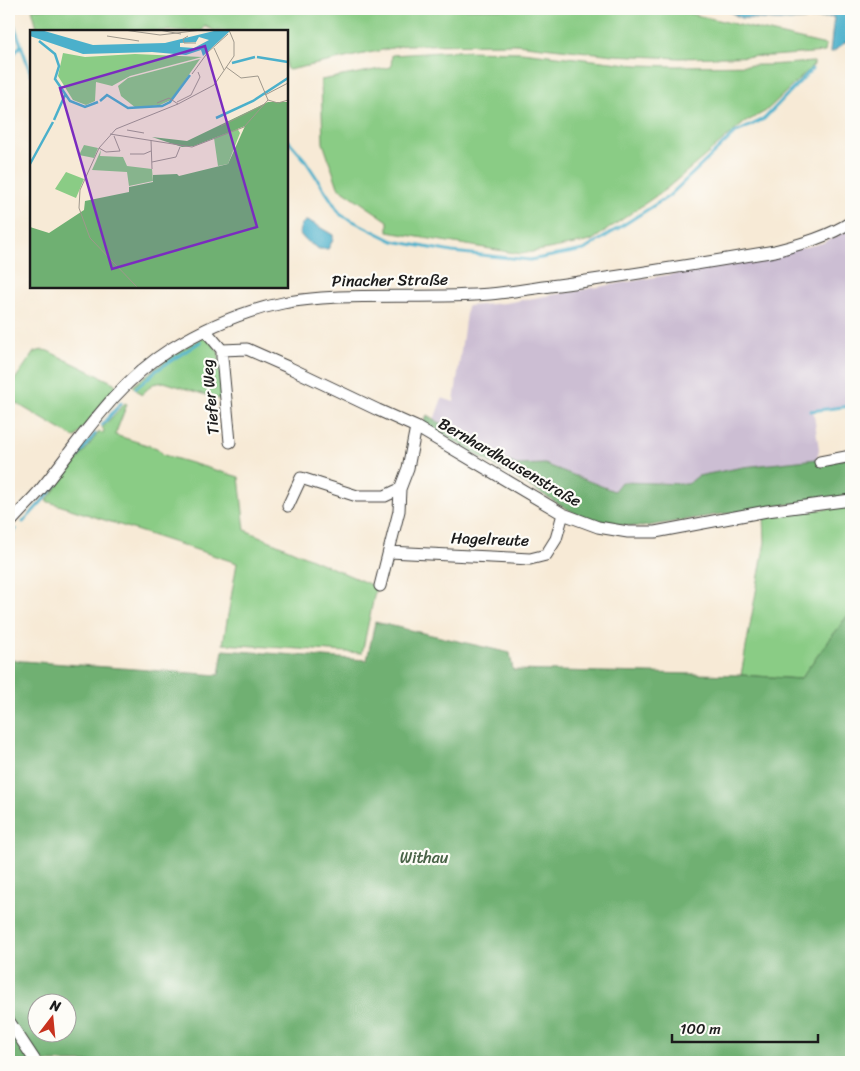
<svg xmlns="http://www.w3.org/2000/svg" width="860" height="1071" viewBox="0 0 860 1071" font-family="Sriracha,sans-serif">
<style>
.industrial{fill:#ccbed3}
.green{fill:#8acc85;stroke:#537450}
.forest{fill:#6fb072;stroke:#466647;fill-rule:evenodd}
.water{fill:#4bb0cb;stroke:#346674}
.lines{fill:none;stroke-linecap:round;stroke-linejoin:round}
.stream{stroke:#4bb0cb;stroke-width:3}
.minor-casing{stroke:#3d3b38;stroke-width:13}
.minor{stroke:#fff;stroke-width:11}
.labels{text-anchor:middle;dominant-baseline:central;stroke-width:4.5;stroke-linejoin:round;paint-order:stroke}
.street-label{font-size:16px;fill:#1c1c1c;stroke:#fdfcf7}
.park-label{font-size:16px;fill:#486246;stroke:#fdfcf7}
.inset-river{fill:none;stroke:#4bb0cb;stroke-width:2.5}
.inset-road{fill:none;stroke:#9f988c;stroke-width:1}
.view{fill:#7b2cbf;fill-opacity:0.15;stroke:#7b2cbf;stroke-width:2.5}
.inset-edge{fill:none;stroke:#1c1c1c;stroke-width:2.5}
</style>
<rect width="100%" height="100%" fill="#fdfcf7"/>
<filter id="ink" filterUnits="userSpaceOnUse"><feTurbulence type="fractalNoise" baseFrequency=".02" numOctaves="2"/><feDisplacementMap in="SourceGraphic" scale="10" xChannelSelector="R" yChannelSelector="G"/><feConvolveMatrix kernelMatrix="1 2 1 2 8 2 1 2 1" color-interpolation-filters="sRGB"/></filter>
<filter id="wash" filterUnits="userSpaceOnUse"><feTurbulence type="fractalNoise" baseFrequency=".0096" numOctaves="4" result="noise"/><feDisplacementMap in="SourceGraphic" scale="20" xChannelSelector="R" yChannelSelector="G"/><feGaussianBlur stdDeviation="1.12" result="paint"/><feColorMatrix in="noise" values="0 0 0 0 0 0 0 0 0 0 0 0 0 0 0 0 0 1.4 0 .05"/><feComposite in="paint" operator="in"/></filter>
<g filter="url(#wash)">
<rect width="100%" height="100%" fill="#f7ead6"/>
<!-- industrial -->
<path class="industrial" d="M851,229v178l-38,2 6,40 -2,10 -74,8 -45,9 -10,8 -66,-2 -8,9 -69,-27 -28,1 -24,-10 -59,-35 8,-22 12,4 13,-96 38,-3 243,-42 74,-18z"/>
<!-- green -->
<path class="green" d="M32,9h638l156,36 -1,7 -53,4 -93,2 -65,-3 -98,-11 -110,1 -117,25 -3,-2v-37h-71l-10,-5 -3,5h-164z
M458,51l63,1 117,13 38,1 92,-1 46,-3v3l-48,46 -22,12 -78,66 -75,52 -70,13 -133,-22v-11l-50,-34 -15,-44 -2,-63 70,-13 1,-12z
M201,338l8,1 10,14 3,47 -58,-18 -11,2 -12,11 -8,-9c23,-19 42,-33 68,-48z
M43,350l5,1 66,32 3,4 -42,51 -66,-39v-11l25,-36z
M125,403l2,1 -12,31 42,13 7,7 75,22 6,53 131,57 -14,66 -139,-9 14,-81 -191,-62 53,-69 4,1 1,-3 -2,-2z
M851,506v105l-51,68 -59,-4 24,-133 -1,-26z"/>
<!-- forest -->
<path class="forest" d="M427,415l66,40 24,10 28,-1 69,27 7,-9 67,2 10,-8 45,-9 74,-8h34v37l-97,13 -112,18 -46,-4 -22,-10 -151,-90z
M851,611v451h-842v-402l210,15 4,-25 144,10 8,-38 135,31 3,17 228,5 59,4zM38,1004h30v30h-30z"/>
<!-- water -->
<path class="water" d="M724,9h127v29l-18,14h-3l4,-35 -44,4 -49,-3z
M305,221l6,1 22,13v5l-5,9h-9l-13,-8 -7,-8 2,-8z"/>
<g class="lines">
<!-- stream -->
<path class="stream" d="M9,10l22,64
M9,60l12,-15
M286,138l19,22 36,55 52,26 59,11 78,8 54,-10 85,-54 66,-63 29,-14 48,-50
M136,388l21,-18 43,-28
M810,411l41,-5
M102,425l19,-22
M62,476l33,-42
M23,522l22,-24 11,-14
M9,537l7,-8"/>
</g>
</g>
<g filter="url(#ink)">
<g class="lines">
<defs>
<path id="minor" d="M205,330l17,20 25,-1 43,19 88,42 38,17 147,87 35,13 30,5h27l112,-21 84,-11
M222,350v7l8,85
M820,462l31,-6
M288,506l13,-28 56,18h28l15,-7
M9,524c10,-12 22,-23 32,-35 39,-48 74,-105 128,-139 34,-21 74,-39 114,-47 19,-4 37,-5 56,-6 50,-2 101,1 151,-3 22,-2 45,-6 68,-9 72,-10 145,-22 217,-34 26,-7 53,-14 76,-29
M389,552l141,7 16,-4 10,-16 7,-25
M380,586l19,-75 1,-22 8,-21 8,-41
M9,1021l27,41"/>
</defs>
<!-- minor casing -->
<use href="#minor" class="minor-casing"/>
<!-- minor -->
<use href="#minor" class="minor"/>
</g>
</g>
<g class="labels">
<!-- street labels -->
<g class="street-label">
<text transform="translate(390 280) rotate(-1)">Pinacher Straße</text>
<text transform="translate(210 397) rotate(-95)">Tiefer Weg</text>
<text transform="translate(510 462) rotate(30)">Bernhardhausenstraße</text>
<text transform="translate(490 539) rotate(2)">Hagelreute</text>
</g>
<!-- park labels -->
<g class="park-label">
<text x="424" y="857">Withau</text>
</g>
</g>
<!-- overview -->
<g transform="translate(30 30)">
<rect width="258" height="258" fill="#f7ead6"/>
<path d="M33,23l22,4 50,-3 67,3 -72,19 -18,10 -16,-4 -1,19 -9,4 -13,-5 -15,-24zM170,29l-29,41 -11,5 -24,3 -15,-12 -3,-10 10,-8zM207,98l3,5 -12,31 -10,2 -4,-28zM54,115l14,3 -4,10 -15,-3zM71,120l-1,6 23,1 4,9 25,3 1,12 -24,5 -2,-14 -35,-2zM36,142l18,7 -8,19 -21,-9z" fill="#8acc85"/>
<path d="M238,72h19v185h-257v-60l19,6 35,-23 1,-9 44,-9v-5l24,-5v-7l24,-1 2,2 49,-12 17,-38 -51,20 -12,1 -30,-10 35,4z" fill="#6fb072"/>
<path d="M0,0h11l52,15 72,-2 53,-13h13l-28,26 -2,-6 -15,5 -34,-3 -69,2 -53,-18zM169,7l10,3 -15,8 -14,-1v-4l16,-1z" fill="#4bb0cb" fill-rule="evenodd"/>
<path class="inset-river" d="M9,11l16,13 4,12 -4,13 15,22 15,6 13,-5M227,27l31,5M202,33l23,-6M70,71l7,-6 21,13 34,-2 8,-4 20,-27M186,88l37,-17 35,-23M24,90l11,-25M0,134l23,-42"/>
<path class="inset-road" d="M94,0l36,5 42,-5M129,0l22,4M77,6l32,5M158,6l-5,3 1,4h12M184,18l10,22M196,37l15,11 17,-2 10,24 10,3 10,-3M162,44l16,-22 20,-18M235,65l23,-12M147,72l14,-7 9,-18 -2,-5M127,73l12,-5 9,6M191,96l44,-22M97,100l17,3M80,104l82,13 52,-20 24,-27M121,110l1,29M69,118l7,4 14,-1 -6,-15M100,124h14l7,-3M122,132l24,-5 4,-10M107,257l-47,-49 -11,-30 1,-18 19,-42 17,-19 62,-25 36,-19 20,-29v-14l-5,-12"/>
<path class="view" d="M175,16l52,181 -145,42 -52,-181z"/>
<rect width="258" height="258" class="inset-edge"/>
</g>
<!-- margin -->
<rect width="860" height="1071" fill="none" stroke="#fdfcf7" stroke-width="30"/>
<!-- north arrow -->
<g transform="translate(52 1018) rotate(16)"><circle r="24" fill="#fdfcf7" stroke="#a3a29f"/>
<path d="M0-4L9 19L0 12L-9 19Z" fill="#c8321e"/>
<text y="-8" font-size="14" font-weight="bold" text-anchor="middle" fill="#1c1c1c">N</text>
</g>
<!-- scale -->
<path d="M672 1034v8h146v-8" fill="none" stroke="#1c1c1c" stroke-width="2.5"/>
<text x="680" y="1034" font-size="15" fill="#1c1c1c" stroke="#fdfcf7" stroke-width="4" paint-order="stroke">100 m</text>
</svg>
